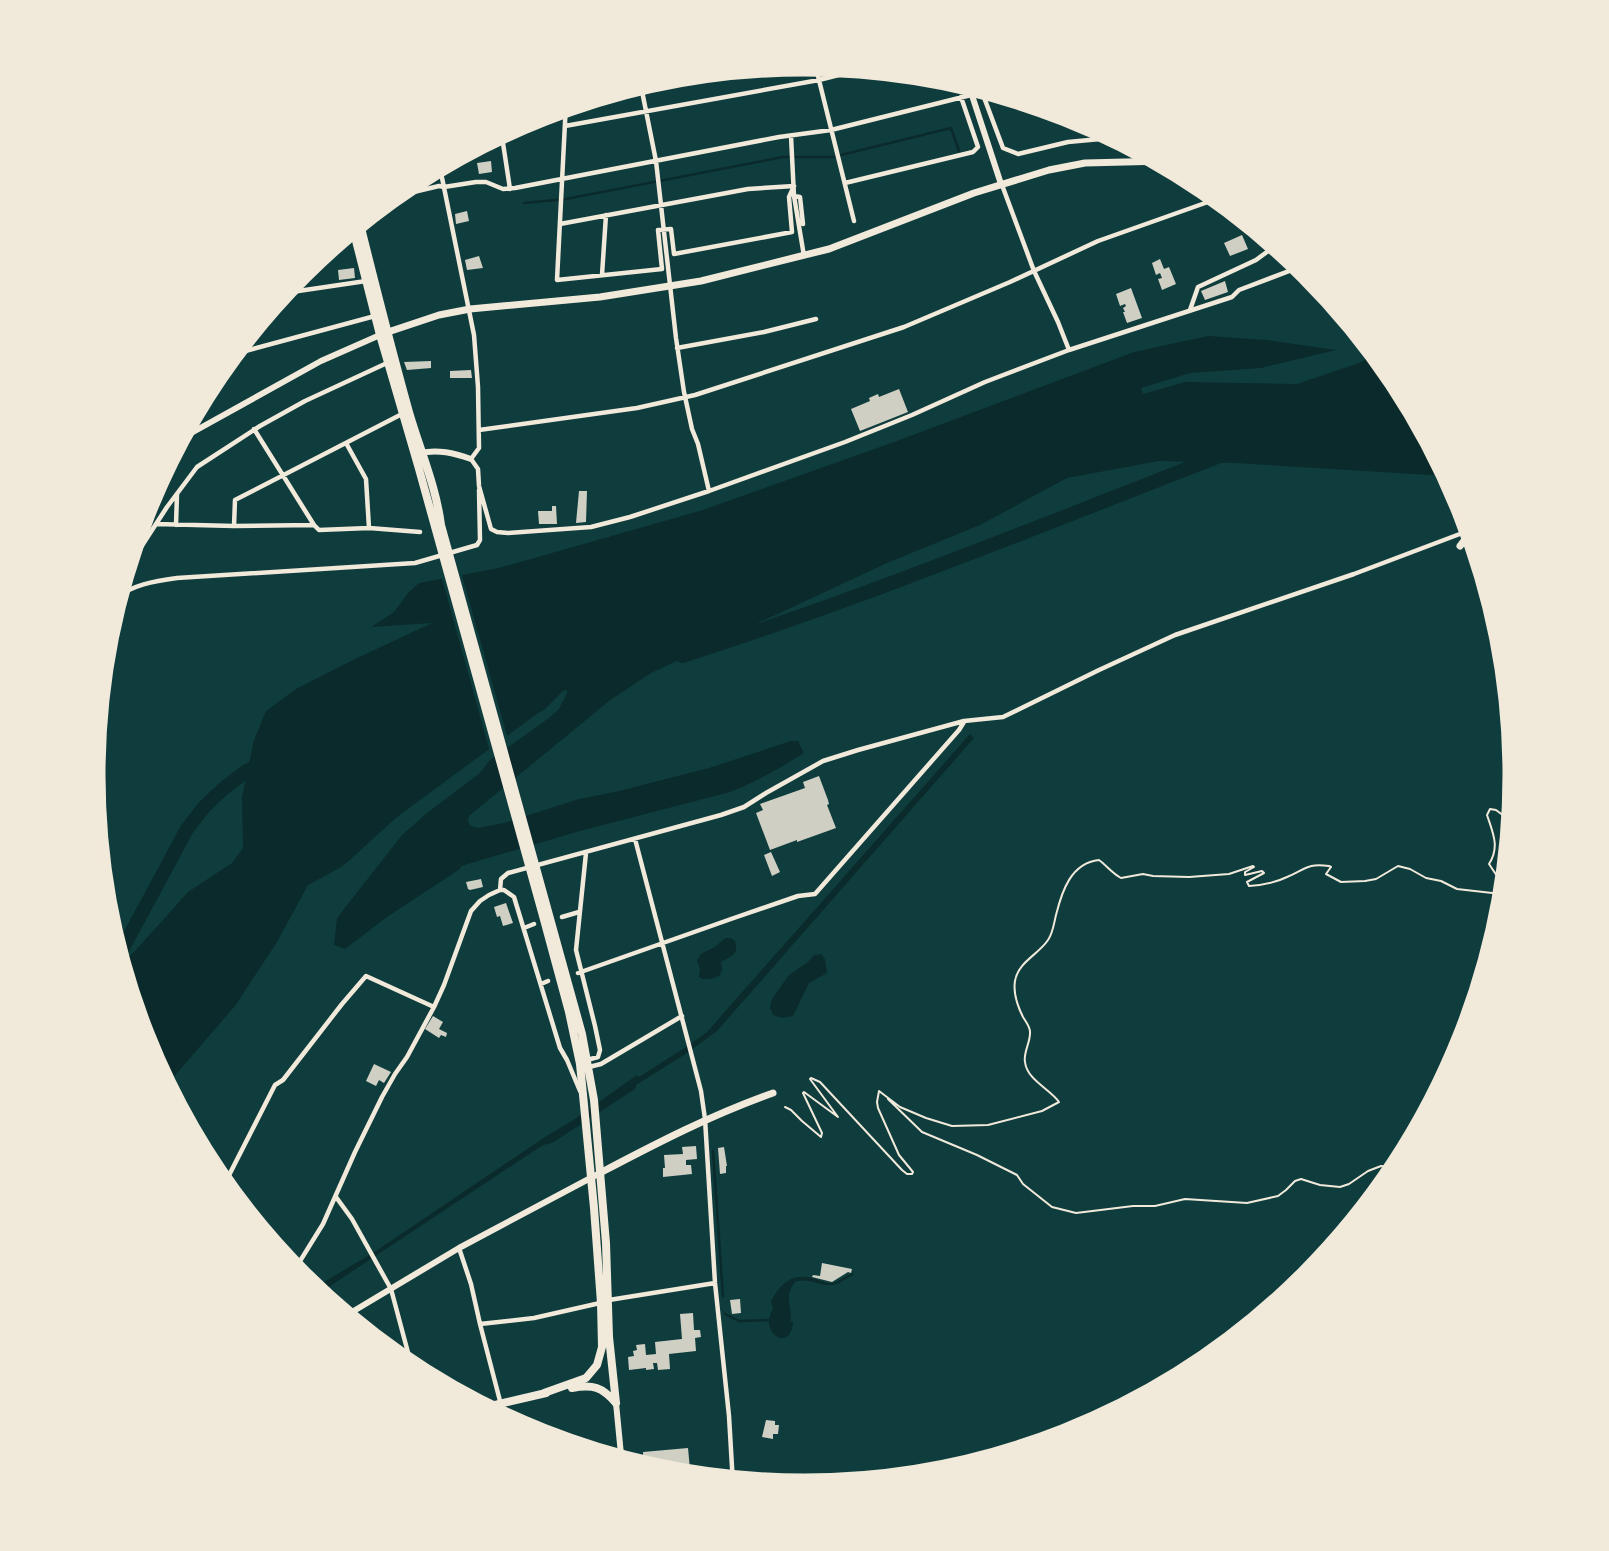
<svg xmlns="http://www.w3.org/2000/svg" width="1609" height="1551" viewBox="0 0 1609 1551" font-family="'Space Grotesk',sans-serif">
<style>
.water{fill:#0a2a2b}
.pier{fill:#0f3d3e}
.lines{fill:none;stroke-linecap:round;stroke-linejoin:round}
.stream{stroke:#0a2a2b;stroke-width:2.5}
.river{stroke:#0a2a2b;stroke-width:14}
.building{fill:#cfcfc3}
.path{stroke:#f1e9da;stroke-width:2}
.minor{stroke:#f1e9da;stroke-width:4.5}
.tertiary{stroke:#f1e9da;stroke-width:6}
.secondary{stroke:#f1e9da;stroke-width:7}
.primary{stroke:#f1e9da;stroke-width:7}
.trunk{stroke:#f1e9da;stroke-width:8}
.rim{fill:none;stroke:#f1e9da;stroke-width:9}
</style>
<rect width="100%" height="100%" fill="#0f3d3e"/>
<!-- water -->
<path class="water" d="M1208,336l59,4 69,10 -75,18 -71,5 -49,15 2,6 42,-12 112,2 62,-21 20,-11 21,26 51,96 -21,1 -195,-12 -76,-2 -92,17 -87,47 -93,38 -236,110 -42,28 -140,115 -1,6 3,4 7,2 26,-5 75,-24 40,-8 90,-23 82,-27h7l6,12c-24,15 -48,29 -74,39l-150,39 -119,35 -1,3 -73,48 -42,32 -11,-4 3,-27 65,-83 25,-22 53,-40 10,-13 59,-42 10,-9 8,-16v-3l-4,1 -19,19 -6,3 -141,104 -54,49 -35,19 -31,57 -42,64 -71,82 -21,-39 -25,-83 17,-15 53,-59 44,-29 11,-15 -1,-51 12,-57 12,-29 30,-22 55,-28 81,-38 -61,4 23,-15 14,-19 11,-10 80,-15 204,-58 191,-68 240,-90z
M970,734l4,4 -257,293 -30,22 -51,32 -1,4 -83,54 -9,2 -228,151 -6,-5 67,-40 169,-114 30,-18 62,-44 2,2 47,-30 21,-15z
M725,938h6l4,3c4,13 -3,15 -14,21 4,16 -6,17 -19,17l-3,-2 1,-8 -3,-8c4,-11 12,-9 20,-16 3,-2 6,-5 8,-7z
M821,954l4,5 2,14 -18,10 -16,33 -11,2 -9,-3 -3,-7 2,-9 17,-24 19,-13 6,-7z
M853,1273l1,2c-8,3 -15,10 -23,10 -13,1 -22,-8 -36,-3 -13,18 -1,25 -5,39l3,2c-3,30 -35,10 -20,-14l-2,-8c11,-20 22,-29 45,-22 5,2 12,5 17,4 7,-2 13,-8 20,-10z"/>
<!-- pier -->
<path class="pier" d="M461,572l47,167 -18,13 -49,-177z"/>
<g class="lines">
<!-- stream -->
<path class="stream" d="M841,155l110,-27 8,23
M524,203l42,-4 217,-42h51
M713,1151l10,145
M725,1314l14,7 30,-1"/>
<!-- river -->
<path class="river" d="M682,656c182,-58 360,-131 538,-200
M116,961l71,-132 17,-22 19,-18 22,-17 17,-9"/>
</g>
<!-- building -->
<path class="building" d="M491,161l1,11 -13,2 -2,-11z
M467,211l2,10 -13,3 -1,-10z
M1242,235l6,14 -18,7 -6,-13z
M479,256l4,12 -16,2 -2,-10z
M1160,259l4,10 5,-2 7,17 -14,6 -4,-11 4,-1 -2,-5 -4,2 -4,-12z
M354,268l1,10 -16,2 -1,-10z
M1225,281l3,11 -23,8 -4,-9z
M1131,288l11,30 -15,5 -4,-11h2l-2,-4 3,-2 -1,-2 -5,2 -4,-12z
M431,361v7l-24,2 -3,-8z
M471,370l1,8h-22v-7z
M899,389l9,23 -48,19 -9,-22 19,-8 -1,-3 9,-4 1,3z
M579,491h8l-1,31 -10,1z
M552,506h4l1,18h-18l-1,-13h14z
M819,776l9,24 1,4 -2,1 9,23 -39,14v-2l-27,10 -14,-37 7,-3 -3,-6 45,-16 -2,-6z
M771,852l9,20 -8,4 -8,-21z
M481,879l2,8 -13,3 -2,-1 -2,-7z
M506,903l7,20 -10,3 -3,-10 -3,1 -3,-10z
M433,1016l10,6 -4,7 8,4 -1,4 -5,-2 -2,3 -14,-9z
M374,1064l17,8 -7,11 -5,-3 -3,6 -10,-5z
M696,1146l1,13 -11,1v5h5l1,9 -29,3v-9h2l-1,-13 19,-1 -1,-7z
M724,1147l3,19h-1v7l-6,1 -2,-26z
M822,1263l30,6 -1,4 -3,-1 -16,10 -20,-5 1,-2 7,1z
M740,1299l1,14 -9,1 -2,-14z
M693,1313l1,17h6l1,7 -6,1 1,13 -27,3 1,15 -12,1 -1,-7h-4l1,6 -8,1v-2l-17,2 -1,-13 6,-1 -1,-5 4,-1 -1,-5 9,-1 1,11 10,-1 -1,-12 27,-3 -2,-25z
M766,1420l9,1v4h4l-1,9h-5v5l-11,-2z
M688,1448l3,32 -27,-2 -20,-6 -1,-20z"/>
<g class="lines">
<!-- path -->
<path class="path" d="M888,1099l34,33 55,23 40,20 6,9 29,23 24,6 57,-7h22l30,-7 62,4 31,-7 8,-6 9,-9 6,-2 19,6 20,2 9,-3 19,-13 13,-5 9,1 11,5
M785,1107l6,3 11,11 19,16 1,-4 -19,-40 1,-1 34,25 -28,-38 1,-1 9,4 82,88 5,4h5l1,-2 -14,-17 -21,-47 -1,-6 2,-11 21,16 26,11 26,8 36,-1 54,-14 17,-9c-9,-13 -32,-22 -34,-40 -2,-10 6,-20 5,-31 -1,-6 -4,-9 -7,-14 -5,-10 -10,-24 -8,-36 3,-19 23,-26 33,-41 5,-7 6,-17 8,-25 6,-24 15,-52 43,-55 8,6 13,13 22,18l22,-4 10,2 36,1 40,-3 24,-8 1,1 -9,5v3l17,-4 2,2 -17,9 2,4c13,-1 26,-3 38,-9 19,-8 20,-14 42,-11l2,1 -5,7 15,8 24,-1 11,-2 22,-13 12,3 16,9 15,3 16,8 44,5 6,-2v-1l-18,-27c11,-17 4,-31 -2,-49l3,-6 6,1 20,15"/>
<!-- minor -->
<path class="minor" d="M814,60l40,161
M640,81l16,80 20,177 8,54 8,37 6,15 11,47
M982,92l21,56 15,6 50,-12 54,-5
M566,103l-9,177 105,-11 -4,-39 13,-1 3,25 118,-22 -3,-35 5,-11
M1100,125v2
M565,126l254,-46 55,-14
M501,130l9,59
M791,136l3,60 10,60
M439,163l35,172 4,52 1,61 -8,11 7,10 1,17 12,43 6,3 11,1 83,-6 39,-10 79,-26 136,-49 67,-27 73,-33 84,-32 163,-53 7,-7 66,-25
M845,183l128,-31 5,-5 -17,-50
M1002,185l32,86 24,51 11,28
M794,196l6,1 3,27
M384,199l55,-13 5,1 32,-5h10l17,7 12,-1 264,-51 52,-7 164,-41
M560,224l188,-35 46,-3
M602,275l4,-60
M278,294l88,-13
M1190,310l8,-23 58,-27 23,-17
M677,348l87,-16 52,-13
M227,356l148,-40
M254,429l60,96
M479,430l158,-22 58,-13 209,-68 106,-45 88,-41 124,-44
M346,443l20,36 3,49
M156,524l78,2 80,-1 5,5 50,-2 51,4
M176,525l1,-31
M234,526l1,-26 167,-86
M125,562l7,-1 35,-54 30,-40 63,-41 45,-25 82,-38
M114,599c18,-14 40,-18 63,-21l238,-15 62,-18 3,-5 -1,-50
M635,839l66,252 4,28 10,164 14,133 4,68
M586,853l-10,97 19,76 5,24 -2,7 -11,3
M500,890l1,-11 7,-6 213,-58 23,-8 22,-14 57,-32 35,-11 106,-29 39,-4 96,-47 76,-35 179,-61 119,-45
M562,917l17,-5
M524,928l10,-4
M578,973l153,-54 67,-23 17,-2 144,-164 5,-8
M541,984l7,-3
M589,1067l12,-3 81,-48
M222,1189l53,-104 8,-5 59,-76 24,-28 68,31
M336,1197l16,22 39,70 23,86
M459,1248l12,36 9,40 26,100
M300,1263l7,26
M292,1274l31,-50 32,-72 27,-55 13,-23 12,-17 27,-50 10,-22 27,-74 9,-10 9,-6 11,-5h4l10,7 46,151 7,12 13,31
M609,1300l106,-17
M480,1324l54,-6 66,-15"/>
<!-- tertiary -->
<path class="tertiary" d="M967,80l34,104
M175,442l146,-81 59,-26
M420,453c18,-4 34,0 51,6
M342,1318l117,-70 141,-75
M616,1403l6,62"/>
<!-- secondary -->
<path class="secondary" d="M1460,546l14,-18
M600,1173c57,-30 111,-58 173,-80"/>
<!-- primary -->
<path class="primary" d="M382,334l57,-19 31,-6 130,-12 101,-16 128,-32 145,-56 75,-23 36,-7 81,-2"/>
<!-- trunk -->
<path class="trunk" d="M359,220c16,64 32,128 50,192 11,38 27,74 32,113l141,509 12,66 12,143 3,94 7,66
M352,225l28,110 39,134 124,447 26,96 11,52 14,144 7,95 1,44 -5,18 -11,13 -42,15
M572,1388c21,-4 30,-1 44,15
M478,1409l68,-16"/>
</g>
<!-- crop -->
<path d="M0 0H1609V1551H0ZM101 775a703 703 0 1 1 1406 0a703 703 0 1 1-1406 0Z" fill="#f1e9da" fill-rule="evenodd"/>
<path class="rim" d="M101 775a703 703 0 1 1 1406 0a703 703 0 1 1-1406 0Z"/>
</svg>
